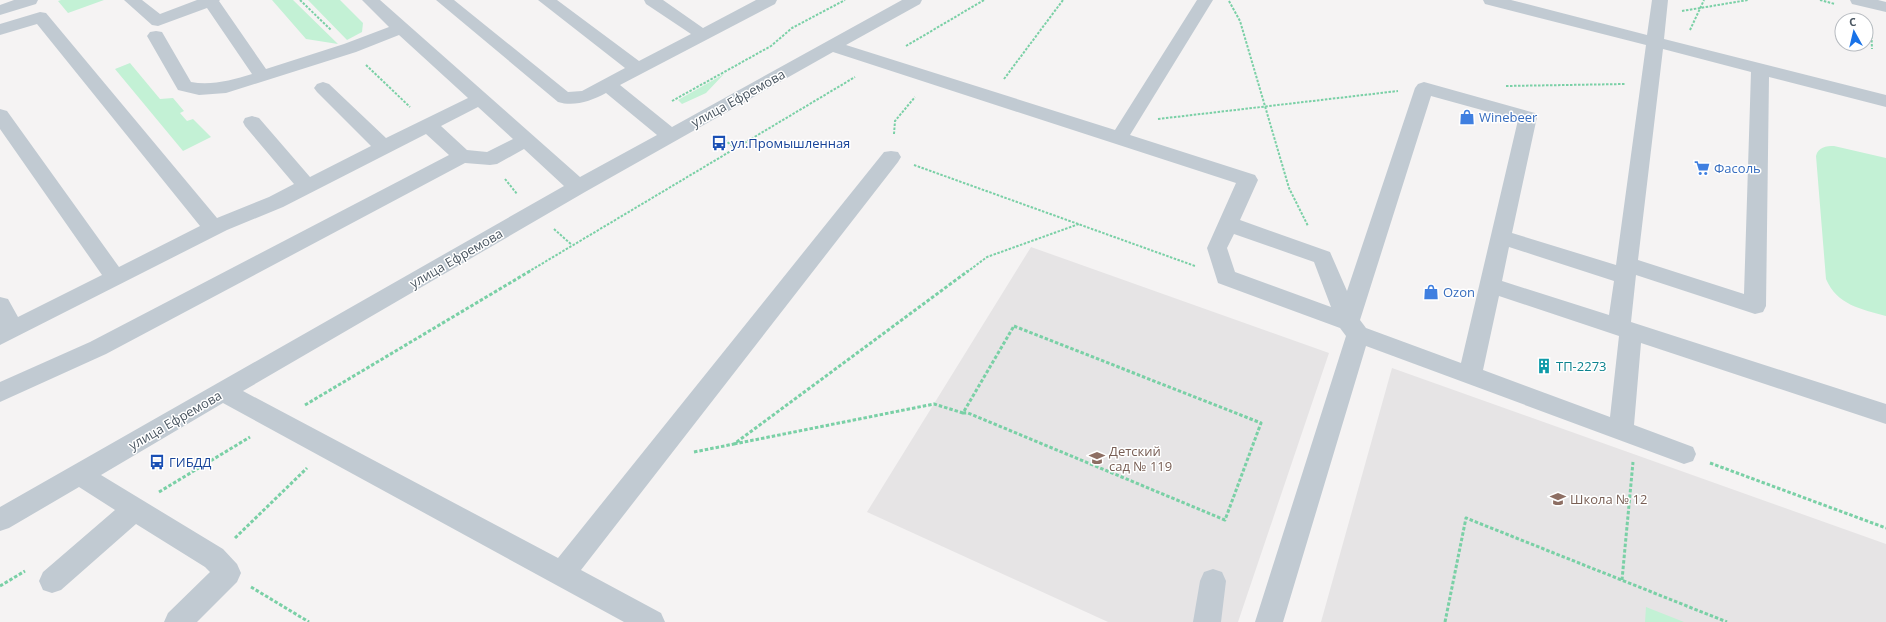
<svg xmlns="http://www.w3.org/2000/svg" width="1886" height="622" viewBox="0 0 1886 622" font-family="'Open Sans',sans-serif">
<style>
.education{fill:#e6e4e5}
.green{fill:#c3f1d5}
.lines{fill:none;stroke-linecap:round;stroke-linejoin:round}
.path-far1{stroke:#7ad0a6;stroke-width:2;stroke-dasharray:2.5 1.5;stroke-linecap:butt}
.path{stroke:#7ad0a6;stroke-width:3;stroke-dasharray:3.5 2;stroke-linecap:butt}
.minor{fill:#c1cad2;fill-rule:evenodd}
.labels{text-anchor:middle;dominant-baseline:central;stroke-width:3;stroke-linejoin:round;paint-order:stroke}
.street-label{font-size:13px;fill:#4a5661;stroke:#fff}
.shop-label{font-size:13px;fill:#366cbe;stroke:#fff;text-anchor:start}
.transit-label{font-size:13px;fill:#164399;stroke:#fff;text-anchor:start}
.culture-label{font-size:13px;fill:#0d838f;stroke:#fff;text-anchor:start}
.education-label{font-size:13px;fill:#785e54;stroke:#fff;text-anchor:start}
</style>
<rect width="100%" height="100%" fill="#f5f3f3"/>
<!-- education -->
<path class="education" d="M1031,247l298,106 -91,269h-130l-241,-110z
M1392,368l494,176v78h-565z"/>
<!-- green -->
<path class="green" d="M61,0h43l-36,13 -10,-12z
M272,0h21l45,44 -32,-5z
M308,0h32l23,23 -1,9 -15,8z
M130,63l30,36 13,-1 11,13 -4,2 7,8 6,-2 18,18 -28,14 -68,-82z
M724,74l-18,19 -24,11 -4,-4z
M1834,146l52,12v158c-25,-7 -49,-11 -60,-37l-10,-123c2,-9 10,-10 18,-10z
M1646,607l38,15h-39z"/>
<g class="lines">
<!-- path-far1 -->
<path class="path-far1" d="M300,0l31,30
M1820,0l15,4
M1229,1l11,20 49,167 19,38
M1682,11l66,-11
M1871,24l1,25
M1690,30l14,-30
M906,46l78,-46
M366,65l44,42
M1004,79l59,-79
M1506,86l119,-2
M672,101l99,-55 21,-18 53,-28
M1158,119l240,-28
M894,134l1,-13 20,-24
M718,135l17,13
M914,165l281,101
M505,179l12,15
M554,229l18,16
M528,272l327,-195
M967,272l20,-15 92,-33"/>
<!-- path -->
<path class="path" d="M1014,326l247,97 -36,97 -257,-107h-5z
M305,405l225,-134
M734,444l200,-40 29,9
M694,452l40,-8 234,-173
M1710,463l176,65
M159,492l91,-55
M235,538l72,-70
M1622,580l11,-118
M0,586l25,-15
M251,587l58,35
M1445,622l21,-104 261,104"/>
<!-- minor -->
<path class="minor" d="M14,0h24l-2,4 -36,11v-10z
M124,0h18l18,14 37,-14h23l-1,1 47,68 78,-25 45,-17 -27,-27h18l200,177 77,-42 -51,-42c-15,8 -32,14 -48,9l-122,-102h18l114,92 14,-1 43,-23 -87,-68h19l82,61 52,-27 -45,-30 -2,-4h19l40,28 53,-28h21l-2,4 -155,81 52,42 230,-127h20l-2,4 -74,41 269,85 82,-130h16l-83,135 125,40 3,5 -18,40 90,32 17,39 68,-203 3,-4 6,-2 111,31 2,4 -25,116 104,32 30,-220 -161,-41 -2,-4h28l136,35 5,-35h16l-4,39 222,56v12l-117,-30 -3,229 -3,6 -8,2 -119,-39 -5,47 255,82v20l-245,-81 -7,82 59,22 3,7 -3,7 -9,3 -318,-118 -83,276h-28l91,-286 -6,-8 -122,-45 -11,-35 29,-65 -403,-131 -248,140 -342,199 315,167 326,-406 7,-1 7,1 3,5 -3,5 -317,408 80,43 4,9h-41l-401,-219 -122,72 122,74 14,15 4,9 -4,9 -40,40h-33l4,-9 42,-41 -5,-5 -69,-43 -75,66 -9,3 -9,-3 -4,-9 4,-9 72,-62 -36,-23 -70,41 -9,3v-24l564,-321 -40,-37 -27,15 -7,1 -25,-2 -359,191 -106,48v-20l90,-40 359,-187 -23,-21 -143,73 -56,23 -227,115v-48l8,2 10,18 84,-42 -102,-146v-20l7,2 112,156 81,-41 -163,-202 -37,11v-11l40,-12 6,1 171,205 52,-21 25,-13 -49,-58 -2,-4 2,-4 7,-2 7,2 51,59 61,-31 -54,-54 -3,-4 3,-4 6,-2 6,2 57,54 82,-40 -69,-63 -43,17 -130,41 -27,2 -21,-5 -31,-54 3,-4 6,-1 6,1 29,50c20,4 41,-2 61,-8l-45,-66 -49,18 -6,-1zM1663,49l88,23 -7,222 -106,-34zM1431,96l87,24 -57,243 -95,-35 -6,-8zM478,107l35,32 -26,13 -20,-2 -26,-24zM1234,234l80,28 17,45 -96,-35 -8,-24zM1509,247l105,34 -5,34 -107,-34zM1499,296l120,40 -9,81 -127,-47z
M1850,0h28l8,2v10l-34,-8z
M1213,569l9,3 4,9 -5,41h-28l7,-41 4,-9z"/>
</g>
<!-- icons -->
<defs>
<symbol id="shop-bare" viewBox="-9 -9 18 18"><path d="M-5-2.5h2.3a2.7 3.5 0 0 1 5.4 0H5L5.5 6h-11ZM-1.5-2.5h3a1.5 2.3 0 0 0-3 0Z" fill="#3f7fe0" stroke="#fff" stroke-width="2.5" paint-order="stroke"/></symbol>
<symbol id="bus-bare" viewBox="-9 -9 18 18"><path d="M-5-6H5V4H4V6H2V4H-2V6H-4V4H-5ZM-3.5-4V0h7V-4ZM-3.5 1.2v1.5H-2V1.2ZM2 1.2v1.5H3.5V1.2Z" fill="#1a4fb4" stroke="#fff" stroke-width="2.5" paint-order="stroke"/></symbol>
<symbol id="supermarket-bare" viewBox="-9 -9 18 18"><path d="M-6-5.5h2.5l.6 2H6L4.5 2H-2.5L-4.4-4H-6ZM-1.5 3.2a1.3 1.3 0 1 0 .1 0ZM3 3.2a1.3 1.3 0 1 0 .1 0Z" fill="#3f7fe0" stroke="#fff" stroke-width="2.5" paint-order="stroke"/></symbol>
<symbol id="building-bare" viewBox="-9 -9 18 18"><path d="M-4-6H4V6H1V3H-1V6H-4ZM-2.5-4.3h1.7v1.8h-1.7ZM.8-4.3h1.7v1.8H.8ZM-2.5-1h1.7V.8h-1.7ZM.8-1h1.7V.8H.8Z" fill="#0f9aa8" stroke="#fff" stroke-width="2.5" paint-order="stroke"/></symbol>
<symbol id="school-bare" viewBox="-9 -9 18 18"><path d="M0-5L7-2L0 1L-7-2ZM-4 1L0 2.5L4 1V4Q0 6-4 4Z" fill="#8d6e63" stroke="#fff" stroke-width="2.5" paint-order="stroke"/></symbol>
</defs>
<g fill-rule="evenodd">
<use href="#shop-bare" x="1456" y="106" width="22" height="22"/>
<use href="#bus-bare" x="708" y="132" width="22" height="22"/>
<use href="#supermarket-bare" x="1691" y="157" width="22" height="22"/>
<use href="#shop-bare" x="1420" y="281" width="22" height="22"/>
<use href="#building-bare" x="1533" y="355" width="22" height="22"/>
<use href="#school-bare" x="1086" y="447" width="22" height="22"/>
<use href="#bus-bare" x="146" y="451" width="22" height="22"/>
<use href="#school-bare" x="1547" y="488" width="22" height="22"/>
</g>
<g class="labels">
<!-- street labels -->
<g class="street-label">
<text transform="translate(738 98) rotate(-29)">улица Ефремова</text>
<text transform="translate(456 258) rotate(-30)">улица Ефремова</text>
<text transform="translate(175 420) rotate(-30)">улица Ефремова</text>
</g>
<!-- shop labels -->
<g class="shop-label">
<text x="1479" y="117">Winebeer</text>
<text x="1714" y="168">Фасоль</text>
<text x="1443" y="292">Ozon</text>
</g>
<!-- transit labels -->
<g class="transit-label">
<text x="731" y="143">ул.Промышленная</text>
<text x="169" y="462">ГИБДД</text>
</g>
<!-- culture labels -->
<g class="culture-label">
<text x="1556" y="366">ТП-2273</text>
</g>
<!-- education labels -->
<g class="education-label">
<text x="1109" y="451">Детский<tspan x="1109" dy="15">сад № 119</tspan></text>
<text x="1570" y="499">Школа № 12</text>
</g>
</g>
<!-- north arrow -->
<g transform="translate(1854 32) rotate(352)"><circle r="19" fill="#ffffff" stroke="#b7bbc0"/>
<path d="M0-3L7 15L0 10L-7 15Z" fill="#1a73e8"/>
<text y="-6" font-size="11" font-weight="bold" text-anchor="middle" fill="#4a5661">С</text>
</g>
</svg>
